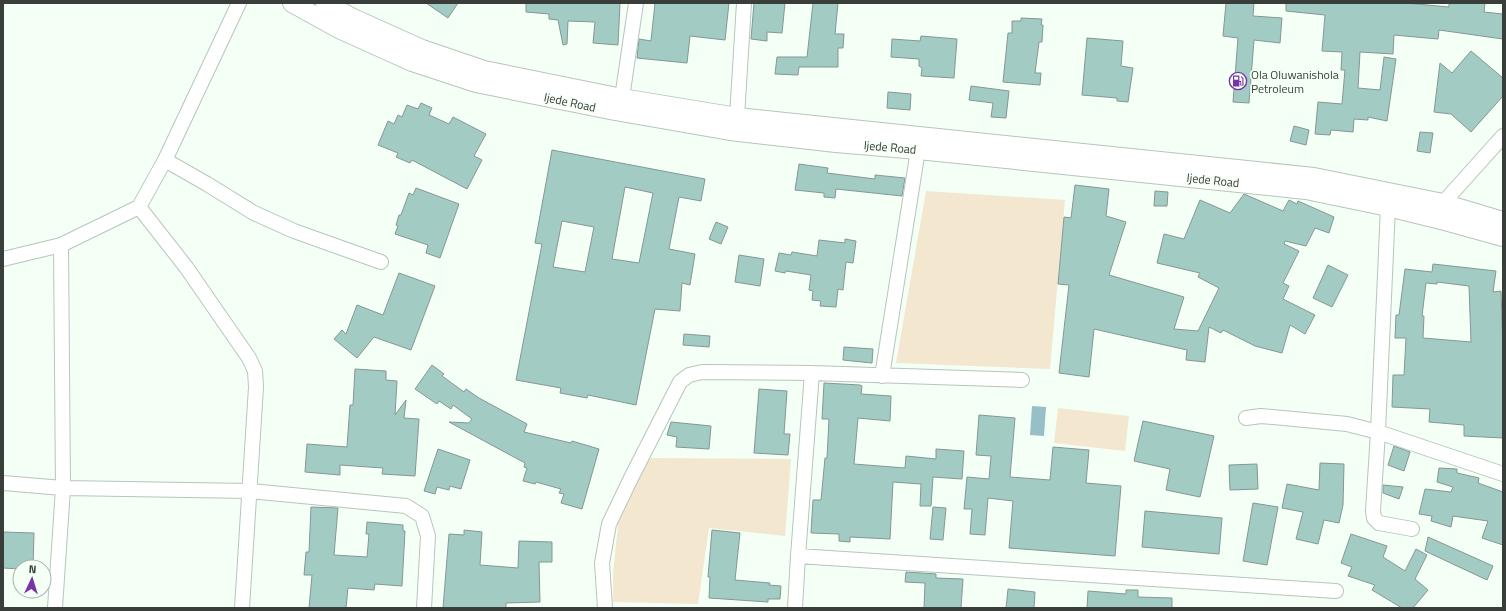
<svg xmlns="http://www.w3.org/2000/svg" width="1506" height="611" viewBox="0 0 1506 611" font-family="'Titillium Web',sans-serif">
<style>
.green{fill:#f3e7cf}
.water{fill:#96bfc8}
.building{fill:#a2ccc3;stroke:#859793;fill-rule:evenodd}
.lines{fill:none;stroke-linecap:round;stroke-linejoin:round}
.minor-casing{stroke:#b8c5ba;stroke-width:16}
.major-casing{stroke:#b8c5ba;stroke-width:20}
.minor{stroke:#fff;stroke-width:14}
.major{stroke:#fff;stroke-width:18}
.labels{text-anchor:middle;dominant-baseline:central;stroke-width:3.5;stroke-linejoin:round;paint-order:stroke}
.poi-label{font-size:12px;fill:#393e3a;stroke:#f4fff5;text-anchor:start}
.street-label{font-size:12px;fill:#393e3a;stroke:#f4fff5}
</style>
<rect width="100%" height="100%" fill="#f4fff5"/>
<!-- green -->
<path class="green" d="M926,191l139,9 -15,169 -154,-6z
M1058,408l71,8 -4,35 -71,-8z
M648,458l143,1 -6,77 -76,-8 -11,76 -85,-2v-29l6,-57z"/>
<!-- water -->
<path class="water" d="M1032,406l14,1 -2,29 -14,-1z"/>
<!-- building -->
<path class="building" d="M426,3h32l-10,15z
M526,3h94l-2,42 -25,-2 2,-21 -27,-1 -1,23 -4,1 -5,-25 -9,-1v-5l-23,-2z
M655,3h74l-4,37 -35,-4 -3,27 -50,-5 2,-19 12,2z
M754,3h31l-3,30 -15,-1v9l-16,-2z
M813,3h25l-3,31h9l-1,14h-5v19h-39l-1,8 -23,-1 2,-17h30z
M1226,3h28l-1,13 29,2 -2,25 -26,-3 -5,63 -16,-1 5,-64 -15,-2z
M1286,3h120l43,4v-4h36l-1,9 19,2v25l-64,-9 -1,9 -44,-4 -1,19 -33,-2 -2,36 22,2 4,-33 12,2 -9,62 -19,-4v3l-14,-1 -1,13 -22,-2 -1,5 -15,-1 3,-32 24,2 3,-34h-4l1,-18 -20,-1 3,-36 -39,-4z
M1021,18l21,1 -1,6h2l-1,17h-3l-4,31h6l-1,12 -37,-3 5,-49h4v-12h9z
M921,36l36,3 -3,39 -33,-2 1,-8 -3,-2v-7l-28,-2 1,-18 28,2z
M1087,38l36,3 -2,25 12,2 -5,34 -11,-1v-3l-35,-3z
M1471,51l32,27v18l-32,36 -20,-18 -17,-2 6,-49 12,10z
M971,86l38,5 -3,27 -15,-1 2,-14 -24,-3z
M888,92l23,2 -1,16 -23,-2z
M421,103l11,5 -3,7 20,9 4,-7 33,17 -12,22 8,4 -15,29 -55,-29 -2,3 -14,-6 2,-4 -20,-8 10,-24 6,3 4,-9 4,2 5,-12 11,4z
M1294,126l15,4 -3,15 -16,-4z
M1420,132l13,1 -3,20 -13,-2z
M552,150l153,29 -4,22 -22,-4 -10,52 26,5 -5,31 -8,-2 -2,28 -25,-2 -19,96 -48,-10 -1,3 -27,-5 1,-5 -45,-8 26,-136 -7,-1zM625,187l28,6 -14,70 -27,-4zM562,221l32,6 -9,45 -32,-5z
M799,164l29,4 -1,5 48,6v-4l30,3 -3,18 -66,-7 -1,9 -11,-1v-4l-29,-3z
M1075,185l34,4 -3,27 20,6 -17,53 75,22 -10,32 24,2 21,-43 -21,-11 2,-4 -43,-10 7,-29 20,5 16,-39 30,13 14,-19 39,17 6,-11 8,4 1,-3 36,16 -5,16 -14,-5 -9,18 -21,-5 -1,3 15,7 -16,32 6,3 -6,13 32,16 -10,19 -15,-9 -8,28 -27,-7 -32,-16 -2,3 -12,-6 -4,35 -19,-2 1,-10 -93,-21 -5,48 -30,-4 10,-88 -11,-1 6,-67 7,1z
M416,188l43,16 -19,54 -14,-5 2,-8 -33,-11 3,-8 -2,-1 3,-10h2l8,-22 4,2z
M1155,191l13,1 -1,14h-13z
M716,222l12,5 -7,17 -12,-5z
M845,239l11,2 -3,22 -7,-1 -3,28 -5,-1 -2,18 -16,-1 1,-5 -9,-1 1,-9 -4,-1 2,-15 -25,-4 -1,2 -10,-2 4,-18 12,2 1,-3 25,4 2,-16 26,3z
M739,255l25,4 -4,27 -25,-4z
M1433,264l63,7 -3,21 8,-1 2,59v88l-39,-2v-11l-35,-3 1,-13 -38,-2 1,-32h11l2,-37h-11l1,-23h3l6,-46 27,3zM1437,282l32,4 2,56 -48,-4 1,-22h-2l4,-33 11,1z
M1328,265l20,10 -16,32 -19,-9z
M399,273l36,13 -24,64 -37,-13 -17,21 -23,-19 8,-9 4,4 11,-29 26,10z
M684,334l26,2 -1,11 -26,-2z
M844,347l29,2 -1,14 -29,-3z
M432,365l12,9 -2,2 22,16 2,-3 13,9 48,26 -3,8 47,11 1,-2 27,8 -17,60 -21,-6 3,-9 -5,-1 2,-4 -25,-7 -1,2 -12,-3 4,-13 -3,-1 1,-4 -76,-41 20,1 3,-4 -19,-14 -2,4 -12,-8 -2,3 -22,-15z
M355,369l31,2v9l11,1 -2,34 11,-15 -2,18 15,1 -4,57 -33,-2 1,-6 -43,-3v10l-35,-3 2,-28 40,3 3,-42h3z
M824,383l36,2 2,1 -1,8 30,2 -1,25 -32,-3 -4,46 51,4 1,-12 30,3v-10l28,2 -2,28 -29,-2 -2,29h-11l1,-22 -28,-2 -3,57 -40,-2v5l-11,-1v-7l-28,-1 2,-33h8l4,-42h2l2,-39h-7z
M759,389l28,2 -3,43h6l-2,21 -34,-2z
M979,415l36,3 -5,59 40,3 3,-33 36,3 -3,33 35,3 -6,70 -106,-8 4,-47 -25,-3 -3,37 -15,-1 2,-25h-8l3,-32 22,2 2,-23 -15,-1z
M1143,421l71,15 -14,61 -34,-7 4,-21 -36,-8z
M671,422l40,4 -2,23 -33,-2 1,-10 -10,-2z
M1394,446l16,6 -6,19 -16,-6z
M438,449l32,11 -9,29 -11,-3 -1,4 -12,-3 -2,7 -11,-3z
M1320,463l24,1 -1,41 -4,18 -15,-3 -6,24 -22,-5 7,-27 -21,-4 5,-24 32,6z
M1257,464l1,25 -28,1 -1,-25z
M1439,468l18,1v4l22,5 -1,5 25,9v53l-21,-7 6,-17 -35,-5 -2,11 -20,-6 1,-5 -13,-2 6,-25 26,3 2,-5 -16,-5z
M1383,485l20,2 -4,12 -16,-6z
M1253,503l25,4 -11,58 -24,-4z
M311,507l27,1 -4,47 33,2 2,-23h-3l1,-12 36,3v6h2l-3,55 -27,-2 -1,6 -26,-2 -2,20h-37l3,-33h-8l2,-23h3z
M933,507l13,1 -3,32 -13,-1z
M1145,511l77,7 -3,36 -77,-7z
M464,530l18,2 -2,33 38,3 1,-27 33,1v20h-13l1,40 -34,1v5h-63l6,-74 15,1z
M712,530l28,3 -5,47 35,3 -1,2 12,1 -1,13h-12v3l-59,-4 1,-21h-2z
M3,532l31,1 -1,34h-13v2l-17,-1z
M1351,534l36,12 -4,11 22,14 11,-22 11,6 -12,24 13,11 -15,18h-11l-30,-18 3,-5 -27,-9 4,-9 -11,-4z
M1428,537l65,29 -6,14 -62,-29z
M906,572l30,2v4l27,1 -2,29h-37l1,-25 -20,-1z
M1008,589l27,3 -1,16h-28z
M1126,590h12v7l34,1v10h-85l1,-17 38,3z"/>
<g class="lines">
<defs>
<path id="minor" d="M239,3l-74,157 -26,47 47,60 63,91 6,13 1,16 -14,221
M622,98l14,-95
M737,117l7,-114
M165,160l42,24 47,29 40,18 87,31
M1443,203l60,-67
M1388,207l-10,225 -5,79 1,7 5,5 33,6
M3,259l58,-14 78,-38
M882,376l36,-226
M1246,418l15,-2 86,8 31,8 125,42
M3,483l60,5 187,3 156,15 16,10 6,20 -4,72
M798,556l538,35
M55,608l8,-120 -2,-243
M605,608l-3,-45 7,-39 22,-46 49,-96 9,-7 13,-3 110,1 210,7
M795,608l3,-52 14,-183"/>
<path id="major" d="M292,3l49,27 71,32 64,21 139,28 115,20 106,12 82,7 388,40 82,17 57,14 58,16
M325,3l26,14 71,32 62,21 138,28 115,19 577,60 129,26 60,18"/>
</defs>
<!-- minor casing -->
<use href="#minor" class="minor-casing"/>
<!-- major casing -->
<use href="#major" class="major-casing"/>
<!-- minor -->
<use href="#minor" class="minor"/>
<!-- major -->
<use href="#major" class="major"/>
</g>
<!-- icons -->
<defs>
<symbol id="fuel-ring" viewBox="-11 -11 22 22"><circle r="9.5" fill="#f4fff5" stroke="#7733a7" stroke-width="1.5"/><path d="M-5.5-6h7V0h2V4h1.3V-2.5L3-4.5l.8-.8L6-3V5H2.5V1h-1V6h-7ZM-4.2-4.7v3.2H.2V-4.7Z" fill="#7733a7"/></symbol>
</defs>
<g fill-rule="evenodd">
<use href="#fuel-ring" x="1228" y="71" width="20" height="20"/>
</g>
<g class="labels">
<!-- poi labels -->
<g class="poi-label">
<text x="1251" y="74">Ola Oluwanishola<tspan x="1251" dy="14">Petroleum</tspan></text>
</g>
<!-- street labels -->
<g class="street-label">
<text transform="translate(570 102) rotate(12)">Ijede Road</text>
<text transform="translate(890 147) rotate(5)">Ijede Road</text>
<text transform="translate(1213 180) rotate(6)">Ijede Road</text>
</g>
</g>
<!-- border -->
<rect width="1506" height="611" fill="none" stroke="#393e3a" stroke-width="8"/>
<!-- north arrow -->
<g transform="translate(32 579) rotate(4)"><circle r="19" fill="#f4fff5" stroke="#a9b2aa"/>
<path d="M0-3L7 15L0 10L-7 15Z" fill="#7733a7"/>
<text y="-6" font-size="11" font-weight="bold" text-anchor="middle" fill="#393e3a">N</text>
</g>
</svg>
